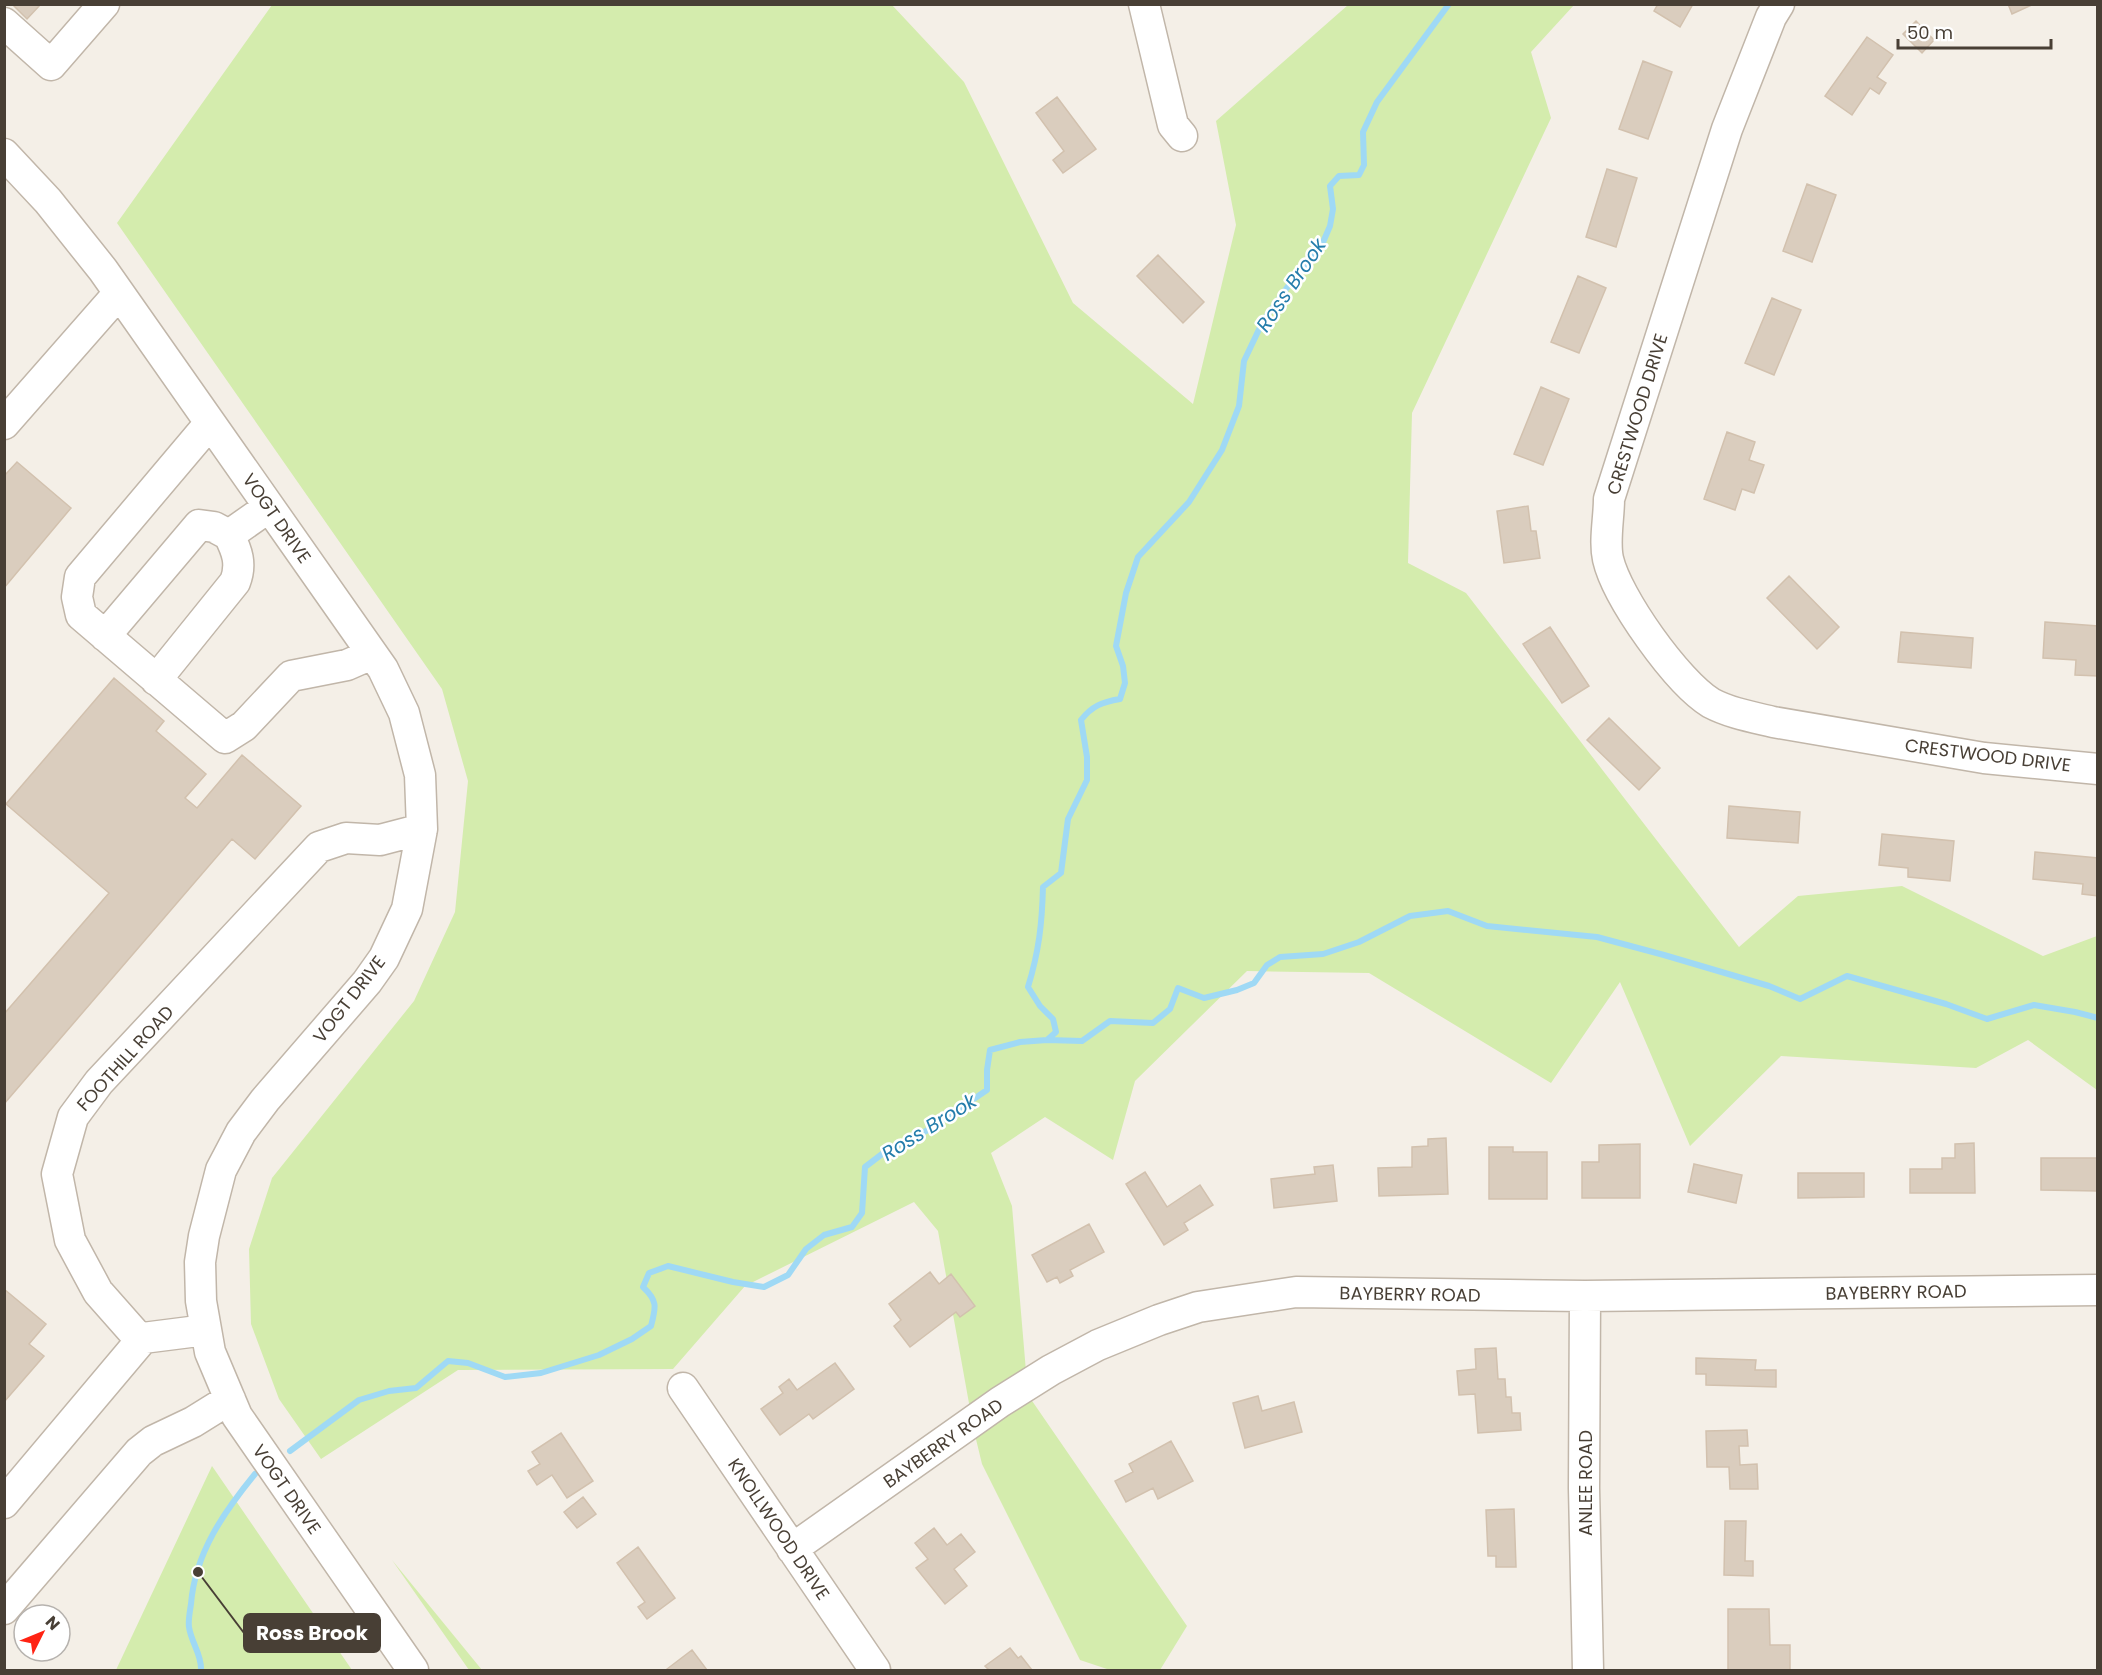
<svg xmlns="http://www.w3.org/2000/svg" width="2102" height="1675" viewBox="0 0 2102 1675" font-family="Poppins,sans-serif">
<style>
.green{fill:#d4ecad}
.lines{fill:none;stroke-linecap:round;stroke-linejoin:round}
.stream{stroke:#9fd9f5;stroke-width:6}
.building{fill:#dacdbe;stroke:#d2c1ae;stroke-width:1.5}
.minor-casing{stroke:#c1b6a9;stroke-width:33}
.minor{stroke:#fff;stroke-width:30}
.labels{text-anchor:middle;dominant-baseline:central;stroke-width:5;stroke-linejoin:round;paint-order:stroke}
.street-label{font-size:18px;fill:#483f35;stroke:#fff}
.water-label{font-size:20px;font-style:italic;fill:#247dab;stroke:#fff}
.leader{fill:none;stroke:#483f35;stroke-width:2}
.callout-dot{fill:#483f35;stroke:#fff;stroke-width:2}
.callout{fill:#483f35;stroke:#483f35;stroke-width:2}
.callout-label{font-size:20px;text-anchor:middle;font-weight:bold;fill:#fff}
</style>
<rect width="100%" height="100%" fill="#f4efe7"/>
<!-- green -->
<path class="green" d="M272,5h620l72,77 109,221 120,101 43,-179 -20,-104 132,-116h226l-43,47 20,66 -139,295 -4,150 58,30 273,354 59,-51 104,-10 141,70 54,-20v154l-69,-50 -52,28 -195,-12 -91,90 -70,-164 -69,101 -182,-110 -122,-2 -112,110 -22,79 -68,-43 -54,36 21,53 16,189 159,231 -27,44h-50l-30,-10 -98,-196 -8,-33 -36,-200 -24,-29 -169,84 -72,83 -215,1 -137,89 -42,-60 -28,-75 -2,-75 23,-71 142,-177 41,-89 13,-131 -26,-92 -325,-466z
M212,1466l140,204h-236z
M392,1560l90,110h-13z"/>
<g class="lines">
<!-- stream -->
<path class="stream" d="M1047,1040l35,1 28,-20 43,2 17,-14 8,-21 26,10 33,-8 17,-7 13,-18 13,-8 43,-3 36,-12 51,-26 38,-5 39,15 110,11 67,18 105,31 31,13 47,-23 99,28 41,15 47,-14 41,7 23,6
M290,1451l69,-51 30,-9 27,-3 32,-27 20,2 37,14 36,-4 58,-18 33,-16 19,-13c5,-19 7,-25 -8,-39l6,-14 19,-7 65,16 31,5 24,-12 18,-26 18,-14 28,-8 10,-14 3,-46 21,-16 42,-21 59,-40v-20l3,-20 30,-8 27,-2 9,-8 -3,-13 -13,-13 -12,-19c11,-36 14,-63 15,-100l18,-14 7,-54 19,-39v-23l-6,-37c11,-14 21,-18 39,-21l5,-16 -2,-17 -7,-20 10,-53 12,-36 51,-55 33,-52 17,-44 5,-45 19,-40 31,-43 27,-31 9,-21 3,-17 -3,-23 9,-10 20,-1 5,-10 -1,-33 14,-30 72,-98
M201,1670c1,-15 -10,-28 -12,-43 -1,-7 1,-16 2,-23 4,-51 33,-92 64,-130"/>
</g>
<!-- building -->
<path class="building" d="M12,4h29l-14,15z
M1658,4h35l-13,23 -26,-16z
M2008,4h26l-22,10z
M1916,21l18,19 -12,13 -19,-19z
M1867,37l26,18 -16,22 9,6 -7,11 -9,-6 -18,27 -27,-19z
M1643,61l29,11 -24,67 -29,-10z
M1057,97l39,52 -33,24 -10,-13 11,-9 -28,-38z
M1607,169l30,9 -21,69 -30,-10z
M1807,184l29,11 -24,67 -29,-11z
M1158,255l46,47 -21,21 -46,-47z
M1578,276l28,12 -27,65 -28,-11z
M1772,298l29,12 -27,65 -29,-12z
M1541,387l28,12 -26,66 -29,-11z
M1727,432l28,10 -6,18 15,5 -10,28 -12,-4 -7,21 -31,-11z
M17,462l54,46 -67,80v-112z
M1528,506l3,25h5l4,27 -36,5 -7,-52z
M1789,576l50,51 -22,22 -50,-51z
M2045,622l53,4v50l-23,-1 1,-15 -33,-2z
M1550,627l39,59 -27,17 -39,-59z
M1901,632l72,6 -2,30 -73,-6z
M114,678l50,43 -8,10 50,43 -21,24 12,10 45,-53 59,51 -46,53 -23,-20 -228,265v-90l105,-121 -103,-89z
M1609,718l51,50 -21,22 -52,-50z
M1729,806l71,6 -2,31 -71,-5z
M1882,834l72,7 -4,40 -42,-4v-9l-29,-3z
M2035,852l63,6v38l-16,-2 1,-10 -50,-5z
M1446,1138l2,56 -69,2 -1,-28 34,-1v-20l16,-1v-7z
M1974,1143l1,50h-65v-24h32v-11h13v-14z
M1640,1144v54h-58v-36h17v-17z
M1489,1147h24v5h34v47h-58z
M2041,1158h57v33l-57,-1z
M1694,1164l48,11 -6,28 -48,-11z
M1333,1165l4,36 -63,7 -3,-29 44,-5 -1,-7z
M1145,1172l22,35 33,-22 13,20 -29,18 4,7 -24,15 -38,-61z
M1798,1173h66v24l-66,1z
M1089,1224l15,28 -34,18 3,6 -13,7 -3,-6 -10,5 -15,-27z
M930,1272l9,12 12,-10 24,32 -15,11 -4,-5 -46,35 -16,-21 7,-6 -12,-16z
M4,1289l42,35 -17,20 15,12 -40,46z
M1496,1348l2,31h7l1,18h5l1,16h8l1,17 -43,3 -3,-39 -16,1 -2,-24 19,-2 -1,-20z
M1696,1358l60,2 -1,10h21v17l-70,-2v-11h-10z
M835,1363l19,26 -41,30 -4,-5 -29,21 -19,-26 22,-16 -4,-6 10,-8 8,11z
M1258,1396l4,15 32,-9 8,30 -57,16 -12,-45z
M1747,1430l1,16h-9l1,19 17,-1 1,25h-28l-1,-22h-22l-1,-36z
M561,1433l32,48 -26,17 -15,-23 -15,10 -9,-14 12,-7 -8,-12z
M1171,1441l22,40 -35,18 -5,-11 -27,14 -11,-21 18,-9 -4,-8z
M583,1497l13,17 -19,14 -13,-16z
M1514,1509l2,58h-20v-11h-8l-2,-46z
M1725,1521h21l-1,40h8v15l-29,-1z
M934,1528l13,17 14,-11 14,18 -21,17 13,17 -22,18 -29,-36 12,-9 -13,-16z
M638,1547l37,51 -28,21 -9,-12 7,-5 -28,-39z
M1728,1609h41l1,36h20v25h-62z
M1010,1648l8,10 3,-2 11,14h-43l-4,-4z
M692,1650l15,20h-38l-2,-1z"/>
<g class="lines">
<defs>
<path id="minor" d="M1144,4l29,121 9,11
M1779,4l-8,13 -44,112 -118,370c0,19 -5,42 -1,60 9,39 69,123 103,144 19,10 41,14 62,19l211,36 114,11
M4,23l47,42 53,-61
M4,154l44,47 55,69 280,399 21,44 16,62 2,54 -15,80 -23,49 -17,24 -102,118 -24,32 -20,38 -17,66 -4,26 1,39 9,51 27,64 176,254
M210,423l-130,154 -3,20 4,18 144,123 19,-12 47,-50 56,-11 25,-11
M4,424l115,-131
M105,636l94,-111 15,2 15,8 40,-28
M156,680l79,-98c7,-18 2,-31 -6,-47
M1585,1296l-1,192 4,182
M206,1330l-63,8 -7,-3 -38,-43 -28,-52 -13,-66 16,-57 26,-35 220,-235 27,-9 34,2 42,-11
M683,1388l192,282
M4,1503l139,-165
M792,1549l208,-147 51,-32 47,-25 61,-25 39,-13 98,-15 289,4 513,-6
M4,1609l135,-157 14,-11 40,-19 37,-23"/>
</defs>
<!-- minor casing -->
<use href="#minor" class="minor-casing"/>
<!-- minor -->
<use href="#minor" class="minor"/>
</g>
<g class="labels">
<!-- street labels -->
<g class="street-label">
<text transform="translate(1637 414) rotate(-73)">CRESTWOOD DRIVE</text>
<text transform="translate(277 518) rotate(55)">VOGT DRIVE</text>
<text transform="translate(1988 755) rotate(7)">CRESTWOOD DRIVE</text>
<text transform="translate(349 999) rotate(-52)">VOGT DRIVE</text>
<text transform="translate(125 1058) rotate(-48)">FOOTHILL ROAD</text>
<text transform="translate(1896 1292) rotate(-1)">BAYBERRY ROAD</text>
<text transform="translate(1410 1294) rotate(1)">BAYBERRY ROAD</text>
<text transform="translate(943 1443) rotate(-35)">BAYBERRY ROAD</text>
<text transform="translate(1585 1483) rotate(-90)">ANLEE ROAD</text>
<text transform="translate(287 1489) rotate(55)">VOGT DRIVE</text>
<text transform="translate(779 1529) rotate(56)">KNOLLWOOD DRIVE</text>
</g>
<!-- water labels -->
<g class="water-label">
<text transform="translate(1291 285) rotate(-56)">Ross Brook</text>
<text transform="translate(929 1127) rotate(-32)">Ross Brook</text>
</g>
</g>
<!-- callouts -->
<path class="leader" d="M198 1572L244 1633"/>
<circle class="callout-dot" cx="198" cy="1572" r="6"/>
<rect class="callout" x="244" y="1614" width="136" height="38" rx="6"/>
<g class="callout-label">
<text x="312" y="1640">Ross Brook</text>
</g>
<!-- border -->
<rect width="2102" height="1675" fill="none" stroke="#483f35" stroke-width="12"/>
<!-- north arrow -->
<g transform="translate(42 1633) rotate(47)"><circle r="28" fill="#ffffff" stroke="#b6b2ae" stroke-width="1.5"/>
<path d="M0-4.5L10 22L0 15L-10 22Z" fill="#ff2313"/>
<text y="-9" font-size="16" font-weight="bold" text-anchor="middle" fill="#483f35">N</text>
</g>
<!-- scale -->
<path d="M1898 39v9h153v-9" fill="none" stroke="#483f35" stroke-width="3"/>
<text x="1907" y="39" font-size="18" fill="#483f35" stroke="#ffffff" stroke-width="4.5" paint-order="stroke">50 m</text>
</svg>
